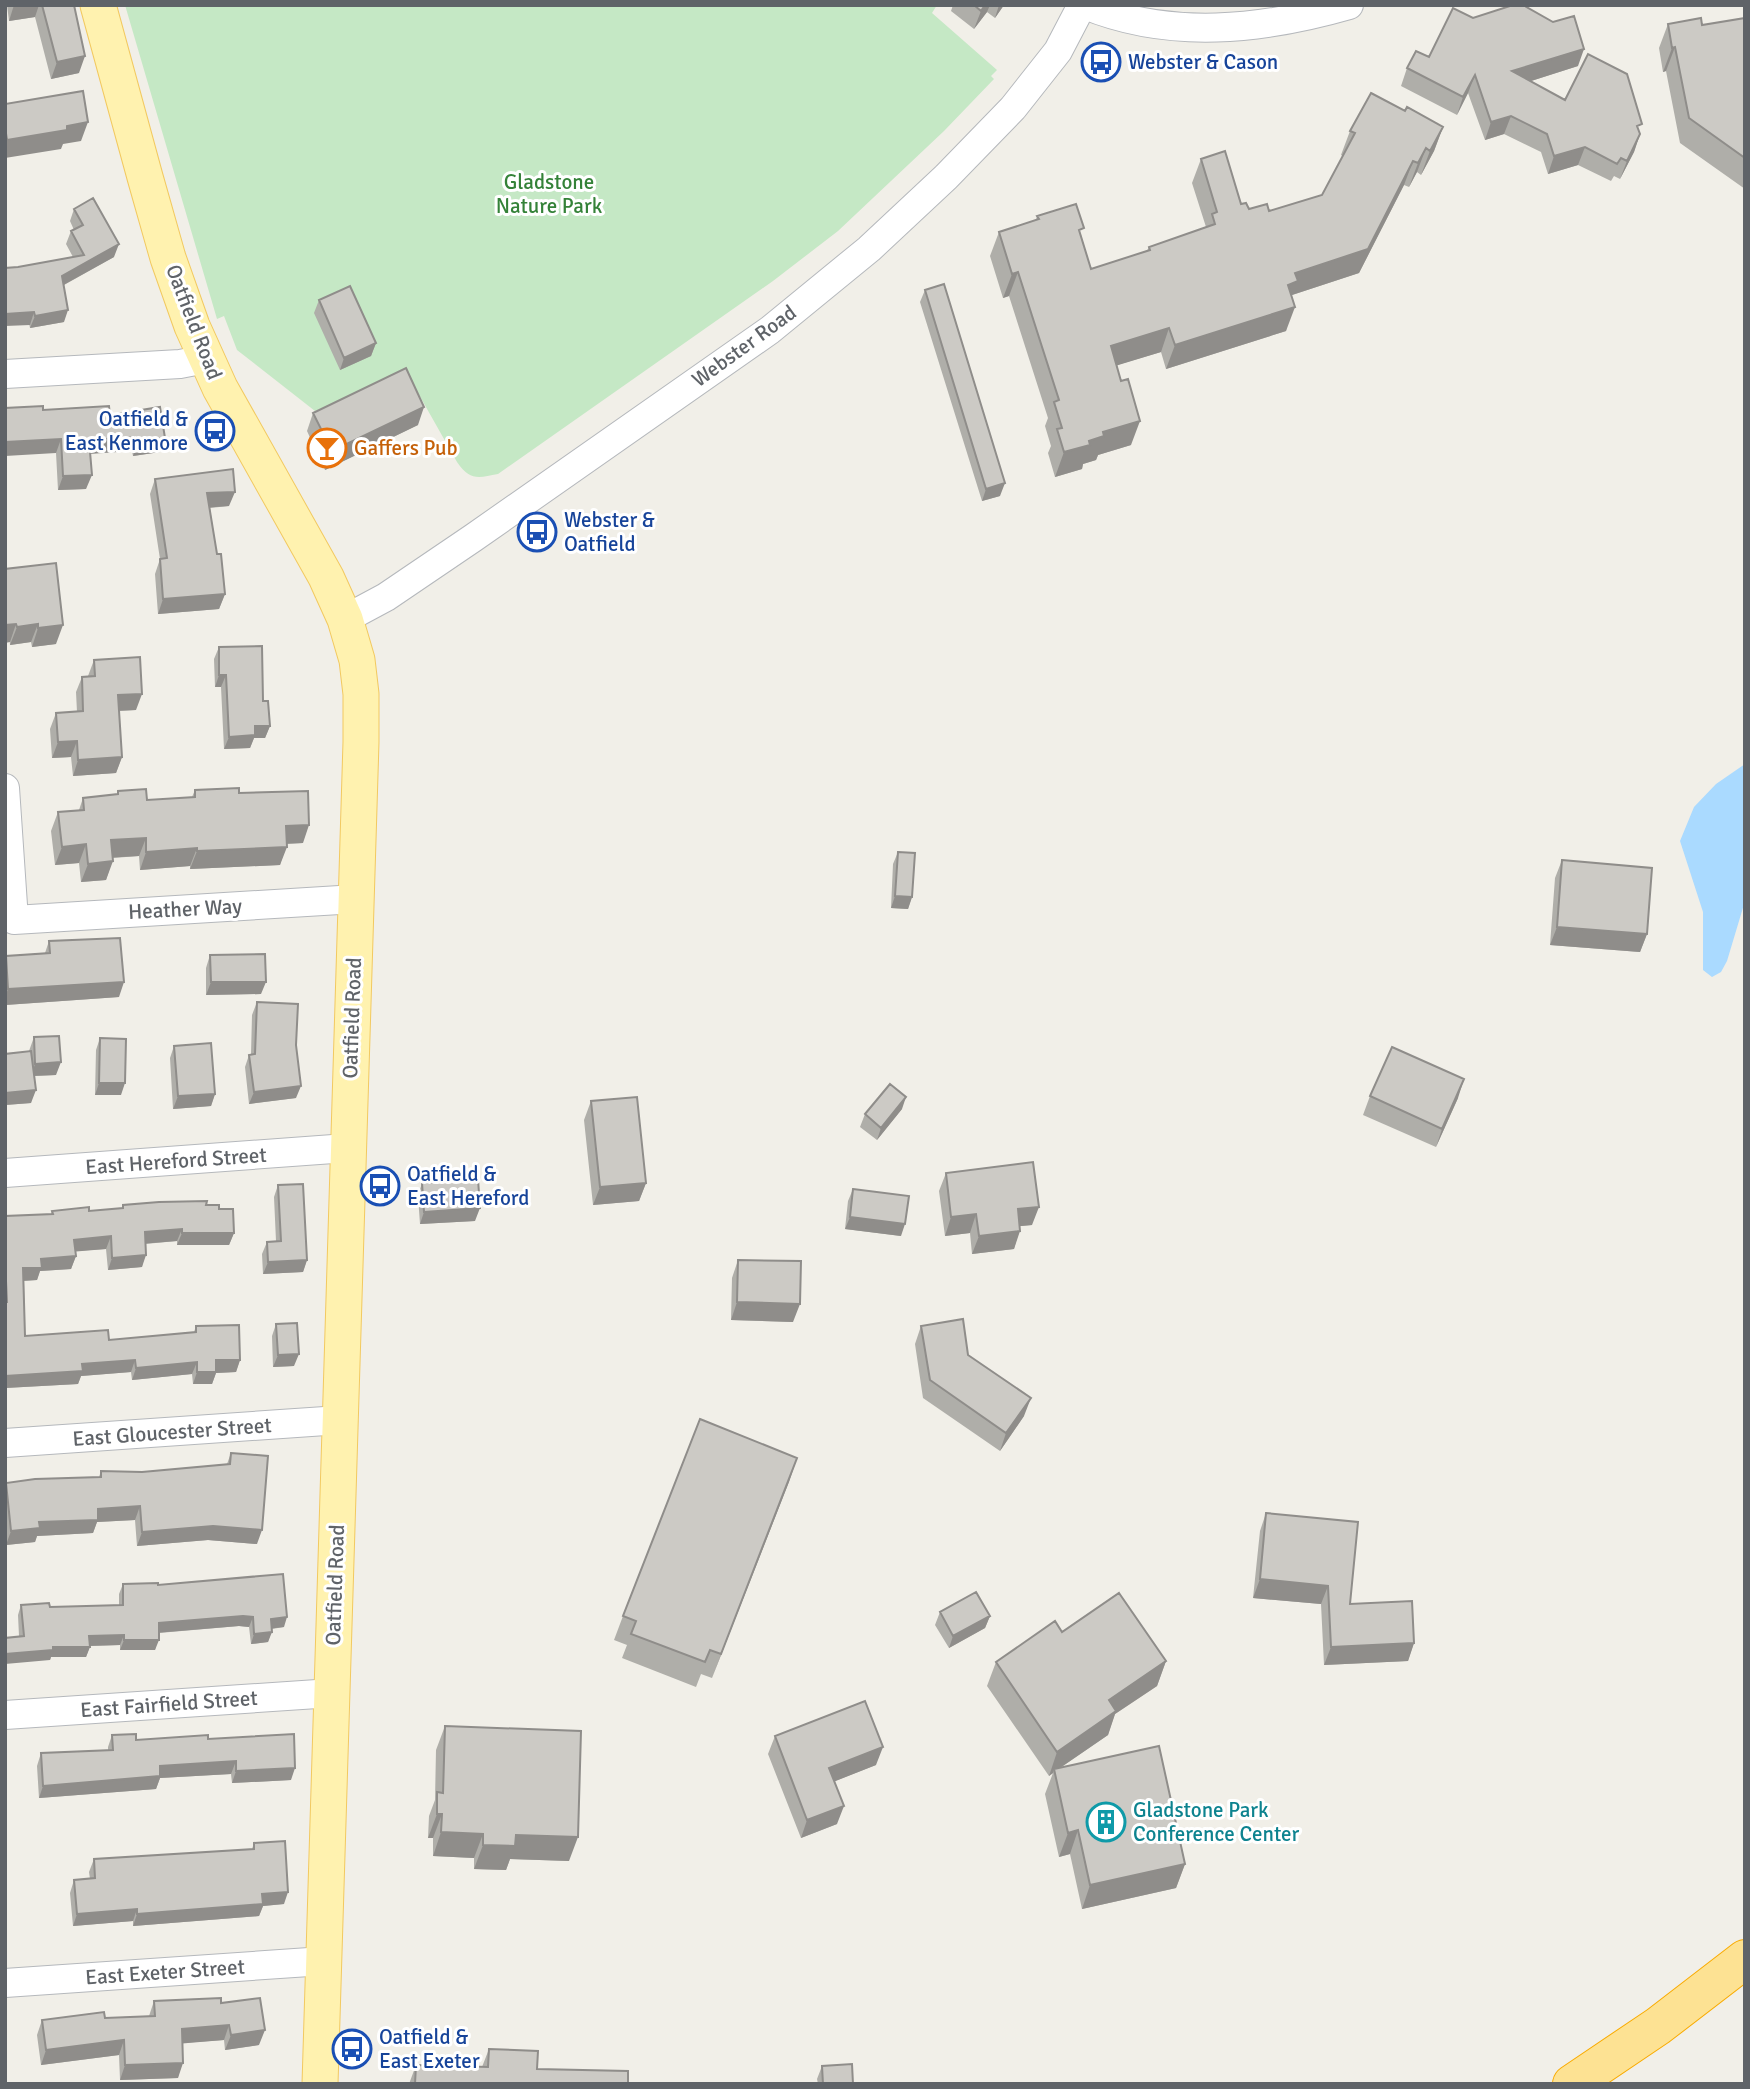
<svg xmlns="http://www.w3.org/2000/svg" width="1750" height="2089" viewBox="0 0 1750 2089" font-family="Signika,sans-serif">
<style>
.green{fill:#c5e8c5}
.water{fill:#aadaff}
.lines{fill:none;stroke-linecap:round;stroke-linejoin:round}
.minor-casing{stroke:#b5b8bc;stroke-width:30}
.major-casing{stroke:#f2c960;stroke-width:37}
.highway-casing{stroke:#f9ab00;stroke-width:40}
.minor{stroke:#fff;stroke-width:28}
.major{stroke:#fff2af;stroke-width:35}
.highway{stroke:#fde293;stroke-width:38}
.wall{fill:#afaea9}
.shaded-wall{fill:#8f8d8a}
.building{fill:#cccac5;stroke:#8f8d8a;stroke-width:2}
.labels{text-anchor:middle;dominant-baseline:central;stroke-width:6;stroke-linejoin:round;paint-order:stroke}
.transit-label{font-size:21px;fill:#164399;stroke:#fff;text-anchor:start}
.park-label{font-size:21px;fill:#348238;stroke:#fff}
.street-label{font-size:21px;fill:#5f6368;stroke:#fff}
.food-label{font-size:21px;fill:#c56008;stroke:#fff;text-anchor:start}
.culture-label{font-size:21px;fill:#0d838f;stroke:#fff;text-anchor:start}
</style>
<rect width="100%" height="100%" fill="#f1efe8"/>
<!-- green -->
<path class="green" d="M125,5h812l-5,8 65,57 -6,6 3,3 -50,52 -106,100 -65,50 -275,193c-20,4 -28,7 -41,-12l-48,-85 -94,34 -78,-61 -13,-34 -7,3z"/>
<!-- water -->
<path class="water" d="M1745,764v137l-18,60 -6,11 -9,5 -9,-7v-58l-23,-71 14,-34 22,-23z"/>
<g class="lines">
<defs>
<path id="minor" d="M1085,5c85,35 177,25 264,0
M5,374l175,-10 26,-5
M345,619l41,-22 87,-59 297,-208 99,-81 77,-72 67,-69 45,-57 24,-46
M5,788l9,132 342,-21
M5,1173l342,-25
M5,1443l335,-23
M5,1715l327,-22
M5,1983l319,-22"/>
<path id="major" d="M98,5l47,172 23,81 24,68 28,62 106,189 19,42 12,41 4,34v48l-41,1342"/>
<path id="highway" d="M1572,2084l86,-58 87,-67"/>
</defs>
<!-- minor casing -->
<use href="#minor" class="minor-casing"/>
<!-- major casing -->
<use href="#major" class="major-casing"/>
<!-- highway casing -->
<use href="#highway" class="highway-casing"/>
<!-- minor -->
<use href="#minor" class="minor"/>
<!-- major -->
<use href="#major" class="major"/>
<!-- highway -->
<use href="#highway" class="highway"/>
</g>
<!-- wall -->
<path class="wall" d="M7,5h67l5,68 -28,6 -16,-62 -26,4z
M953,5h51l-9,13 -8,-6 -13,17 -23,-18z
M1745,18v171l-65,-46 -14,-72 -3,1 -4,-24 9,-24 34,1z
M1429,57l149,9 -47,15 34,19 74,31 1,3 -6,18 -14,27 -6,-3 -3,5 -33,-16 -30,9 -7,-22 -37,-18 -19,6 -17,-47 -11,22 -56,-29 6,-18z
M1405,111l38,16 -9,24 -13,24 -4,-3 -8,15 -5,-2 -45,88 -67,22 -6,36 -120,38 -5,-17 -44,13 14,80 -33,10 -2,5 -13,4 -1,5 -27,8 -7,-24 3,-7 -6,-20 3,-8 -39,-122 -6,2 -13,-42 9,-24 37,-12 1,-4 44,19 10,34 56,-18 2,-4 57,-20 -14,-44 9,-24 40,45 8,5 20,2 53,-16 21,-39 -2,-1 9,-24z
M74,209l40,48 -50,28v37l-34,6 -12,-61 55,-10 -7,-13 5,-13 3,-1 -4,-9z
M925,290l75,206 -18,5 -62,-199z
M319,300l57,43 -5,13 -31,14 -26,-57z
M43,410l67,5 50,37 -27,4 -1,-5 -42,3 -4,35 -28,1 -2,-37z
M313,413l105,12 -93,45 -18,-39z
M155,479l74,27 -19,2 7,46 8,40 -6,15 -61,5 -3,-40 5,-15 -10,-65z
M5,569l51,75 -24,3 -1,-5 -21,3z
M219,647l44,54 7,25 -5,12h-11l-4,10 -26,1 -3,-62h-6l-1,-28z
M94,660l42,50 -17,1 3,46 -6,16 -43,3 -2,-19 -19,1 -2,-29 6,-16 21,-1 -1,-20 6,-15 6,-1z
M195,790l44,3 64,50 -17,1 -6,21 -90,4v-3l-50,4 -1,-14 -26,2 -7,22 -25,2 -2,-19 -24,2 -4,-34 7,-19 21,-2 4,-12 34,-3 1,-4 29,9 45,-3z
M898,852l14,45 -4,12 -17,-1 2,-44z
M1562,860l85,74 -7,18 -90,-7 5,-67z
M49,941l70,56 -114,8 1,-49 39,-3z
M210,955l51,39 -55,1v-27z
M257,1002l39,96 -47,6 -4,-37 4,-12h2l1,-40z
M34,1037l22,38 -22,1 -3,27 -26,2v-51l24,-3z
M100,1038l21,57h-26l1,-45z
M174,1046l41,48 -4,12 -38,3 -3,-51z
M1370,1096l88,2 -22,49 -73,-32z
M591,1101l55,82 -7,18 -46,4 -9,-85z
M902,1109l-25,31 -17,-13 5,-13z
M946,1173l86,52 -12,1 -6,23 -42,5 -2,-21 -25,3 -6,-45z
M422,1183l53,38 -55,3 -2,-28z
M278,1185l29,75 -4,12 -40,2 -1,-20 5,-12 9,-1 -2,-44z
M853,1189l48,47 -56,-7 3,-28z
M123,1205h83l13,4 15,24 -5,12h-52v-4l-32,3 -3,23 -34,3 -2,-21 -31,2 1,5 -5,13 -31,2 -3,9 -13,1 1,55 84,4 85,-8 2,-6 44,34 -4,12 -20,1 -4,11h-19l-1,-10 -60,6 -1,-8 -50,4 -3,8 -73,4v-172l46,-2 1,-3h37l32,-2z
M738,1260l55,62 -62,-2 1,-42z
M276,1324l18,42 -21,1 -1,-31z
M921,1326l47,29 56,61 -24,35 -77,-53 -8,-54z
M231,1453l26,91 -49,-4 -71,6 -2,-26 -38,2 -4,11 -56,3 -2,6 -29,3 -1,-10 1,-52 93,-6 2,-6 41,1 85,-8z
M797,1458l-85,220 -11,-4 -5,13 -74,-29 5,-13 -13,-5 9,-24z
M1266,1513l84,91 64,39 -6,18 -84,4 -3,-61 -68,-6 7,-67z
M123,1584l35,1 126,42 -12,2 -4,13 -17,2 -2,-17 -10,-1 -80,7 -4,17h-35v-5l-30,1 -4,11h-35l-1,3 -31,-24 -1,-21 3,-10 29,2 69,-2v-11z
M940,1612l50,4 -5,12 -36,20 -14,-23z
M1062,1632l104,29 -9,25 -42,28 -7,21 -48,33 125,96 -9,24 -94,21 -12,-55 -11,3 -14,-63 8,-21 -4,3 -62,-90 9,-24z
M445,1726l124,135 -59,-2 -4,11 -32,-1v-11l-41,-2v-18h-5l1,-22 6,-16 1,-50z
M112,1735l24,5 72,-1 83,41 -59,3 -1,-9 -71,4 -4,11 -117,9 -2,-32 4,-13 67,-3v-3z
M775,1736l101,29 -41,16 2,43 -36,14 -33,-84z
M254,1843l30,61 -21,2 -4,10 -126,10v-5l-60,5 -3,-33 4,-13 16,-1 -1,-7 5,-13 158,-10z
M154,2001l67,2 38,42 -34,5 -1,-10 -42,3 -4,35 -58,2 -1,-25 -78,10 -4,-30 5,-15 107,-4z
M489,2049l48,20 91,15h-219l7,-19 66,2z
M822,2066l31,18h-35l-1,-5z"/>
<!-- shaded-wall -->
<path class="shaded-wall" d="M14,5h25l-4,12 -26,4z
M985,5h5l-3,7 -13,17 7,-18z
M999,5h5l-9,13z
M1675,47l-9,24 -3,1 9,-24z
M1584,49l-6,17 -72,23 6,-18z
M85,56l-6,17 -28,6 6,-17z
M1475,75l-7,18 -11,22 6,-18z
M1511,116l-7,18 -19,6 6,-18z
M88,122l-7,19 -18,3 -2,5 -56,9v-12l2,-6 60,-14z
M1443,127l-9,24 -13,24 9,-24z
M1640,134l-6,18 -14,27 7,-18z
M1585,147l-7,18 -30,9 6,-18z
M1426,148l-9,24 -8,15 9,-24z
M1413,161l-9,24 -45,88 -67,22 -3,10 -1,-20 7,-12z
M119,244l-5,13 -56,31 4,-12z
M1018,272l-9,24 -6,2 9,-24z
M1295,307l-9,24 -120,38 9,-24z
M68,310l-4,12 -34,6 5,-12z
M34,312l-4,13 -25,1v-12z
M1169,328l-8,24 -59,18 9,-24z
M376,343l-5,13 -31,14 4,-12z
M424,407l-6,18 -93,45 7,-19z
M1140,421l-9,24 -33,10 -2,5 -13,4 -1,5 -27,8 9,-25 25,-11 14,-9z
M137,437l-5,14 -48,3 5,-14z
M165,438l-5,14 -27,4 5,-14z
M61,439l-5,14 -51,3v-14z
M92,475l-6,14 -28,1 5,-14z
M1005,483l-5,13 -18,5 4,-12z
M235,492l-6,14 -27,2 5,-15z
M225,594l-6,15 -61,5 5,-15z
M16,624l-6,18 -5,1v-18z
M38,624l-7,18 -21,3 7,-18z
M63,625l-7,19 -24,3 6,-19z
M219,675h7l-5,12h-6z
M142,694l-6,16 -24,1 6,-16z
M255,726h15l-5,12h-11l-4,10 -26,1 5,-12z
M77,741l-6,16 -19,1 6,-16z
M122,757l-6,16 -43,3 5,-16z
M309,825l-6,18 -24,1 7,-18z
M146,838l-7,18 -35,2 7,-18z
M86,844l-7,19 -24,2 7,-18z
M287,847l-7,18 -90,4 7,-18z
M197,848l-7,18 -50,4 6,-18z
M113,861l-7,19 -25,2 7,-18z
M895,896l17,1 -4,12 -17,-1z
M1557,927l90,7 -7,18 -90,-7z
M124,982l-5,15 -114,8v-8l3,-8z
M211,982h55l-5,12 -55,1z
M61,1062l-5,13 -25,1 4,-12z
M1464,1079l-6,19 -22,49 6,-18z
M99,1083h26l-4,12h-26z
M301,1086l-5,12 -47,6 5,-12z
M36,1090l-5,13 -26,2v-12z
M215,1094l-4,12 -38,3 5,-13z
M906,1097l-4,12 -25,31 4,-12z
M646,1183l-7,18 -46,4 7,-18z
M1039,1207l-7,18 -21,2 7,-18z
M480,1208l-5,13 -55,3 4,-12z
M976,1214l-6,19 -25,3 6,-19z
M850,1217l55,7 -4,12 -56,-7z
M182,1229l-5,12 -37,3 5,-12z
M1020,1231l-6,18 -42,5 7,-18z
M182,1233h52l-5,12h-52z
M111,1236l-5,13 -36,3 4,-12z
M146,1255l-4,12 -34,3 4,-12z
M76,1256l-5,13 -31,2 -3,9 -18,1 4,-13 18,-9z
M307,1260l-4,12 -40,2 5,-12z
M737,1302l63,2 -7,18 -62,-2z
M299,1354l-5,12 -21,1 5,-12z
M135,1360l-4,12 -50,4 -3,8 -73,4v-12l77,-12z
M216,1360h24l-4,12 -20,1 -4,11h-19l4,-12z
M197,1362l-5,12 -60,6 4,-12z
M1031,1398l-7,18 -24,35 6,-18z
M797,1458l-8,24 -77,196 9,-24z
M140,1506l-5,14 -38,2 -4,11 -56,3 -2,6 -29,3 5,-14 28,-9 59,-13z
M213,1526l49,4 -5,14 -49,-4 -71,6 5,-14z
M1260,1579l68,7 -7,18 -68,-6z
M243,1616l10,1 -4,10 -10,-1 -84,7 4,-10z
M990,1616l-5,12 -36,20 4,-12z
M287,1617l-3,10 -17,2 4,-10z
M272,1632l-4,10 -17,2 3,-10z
M124,1635l-4,10 -34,1 3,-10z
M124,1640h35l-4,10h-35z
M1414,1643l-6,18 -84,4 7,-18z
M53,1647h37l-4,10h-35l-1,3 -45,4v-10z
M1166,1661l-9,25 -42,28 -7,21 -54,37v-3l-1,4 -4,3 8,-24 52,-52z
M883,1747l-7,18 -53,21 6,-18z
M236,1761l-5,13 -71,4 -4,11 -117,9 4,-12 117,-20z
M295,1768l-4,12 -59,3 4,-12z
M844,1806l-7,18 -36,14 6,-18z
M437,1814h5l-9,24h-5z
M1078,1830l-8,24 -11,3 9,-24z
M441,1832l42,2 -9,24 -41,-2z
M516,1835l62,2 -9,24 -59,-2 -4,11 -32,-1 9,-24z
M1185,1864l-9,24 -94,21 8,-24z
M288,1892l-4,12 -21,2 -4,10 -126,10 4,-12 125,-20z
M137,1909l-4,12 -60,5 4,-12z
M229,2025l-5,15 -48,4 6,-15z
M265,2030l-6,15 -34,5 6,-15z
M124,2040l-5,15 -78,10 5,-15z
M183,2063l-5,15 -58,2 5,-15z"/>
<!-- building -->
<path class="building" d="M42,5h32l11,51 -28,6z
M974,5h11l-4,6z
M1513,5h10l30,17 21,-6 10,33 -72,22 53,29 23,-46 39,20 15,50 -5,2 3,8 -13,27 -6,-3 -4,6 -32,-17 -31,9 -7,-22 -36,-18 -20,6 -16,-47 -12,22 -56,-29 9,-17 13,6 24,-49 20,10z
M1701,18l1,7 43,-7v140l-56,-40 -14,-71 -3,1 -4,-24z
M83,91l5,31 -21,4v4l-60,10 -2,-13v-23z
M1371,93l34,18 2,-4 36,20 -13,24 -4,-3 -8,15 -5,-2 -45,88 -73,24 3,8 -10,4 7,22 -120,38 -6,-17 -58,18 10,35 7,-2 12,42 -37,11 1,4 -15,5 1,4 -26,7 -7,-23 5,-1 -8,-26 5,-2 -41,-128 -6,2 -13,-42 40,-13 -2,-3 39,-12 8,24 -5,2 12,39 59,-19 -1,-3 66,-23 -3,-10 5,-2 -16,-53 24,-8 16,53 5,-1 3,6 18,-5 2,7 53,-16 33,-62 -5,-2z
M93,198l26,46 -57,32 6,34 -33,6 -1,-4 -29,2v-46l13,-1 66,-12 -13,-24 12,-6 -9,-16z
M944,284l61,199 -19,6 -61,-199z
M350,286l26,57 -32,15 -25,-58z
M406,368l18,39 -92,44 -19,-38z
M43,406v4l66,-4 1,9 50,-8 5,31 -27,4 -1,-5 -48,3 3,35 -29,1 -2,-37 -56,3v-34z
M233,469l2,23 -28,1 10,61h4l4,40 -62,5 -3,-40 7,-1 -12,-79z
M56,563l7,62 -25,3v-4l-21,3 -1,-3 -11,1v-56z
M262,646l1,55h5l2,25h-15v9l-26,2 -3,-62h-7v-28z
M140,657l2,37 -24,1 4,62 -44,3 -1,-19 -19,1 -2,-29 27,-2 -1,-34 13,-1 -1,-16z
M239,788v5l69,-2 1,34 -23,1 1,21 -90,4v-3l-51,4v-14l-35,2 2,21 -25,3 -2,-20 -24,3 -4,-35 26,-2 -1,-12 35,-4v-3l28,-2 1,11 48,-3v-7z
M898,852l17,1 -3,44 -17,-1z
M1562,860l90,8 -5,66 -90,-7z
M120,938l4,44 -116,7 -2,-33 44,-3 -1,-12z
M265,954l1,28h-55l-1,-27z
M257,1002l41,2 -2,41 5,41 -47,6 -5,-37 6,-1z
M59,1036l2,26 -26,2 -1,-27z
M100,1038l26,1 -1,44h-26z
M211,1043l4,51 -37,2 -4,-50z
M1392,1047l72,32 -22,50 -72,-33z
M31,1051l5,39 -31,3v-39z
M890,1084l16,13 -25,31 -16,-14z
M637,1097l9,86 -46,4 -9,-86z
M1033,1162l6,45 -21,2 2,22 -41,5 -3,-22 -25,3 -5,-44z
M478,1179l2,29 -56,4 -2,-29z
M303,1184l4,76 -39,2 -1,-20 14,-1 -3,-56z
M853,1189l56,7 -4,28 -55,-7z
M207,1201l-1,4h13v4h14l1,24h-52v-4l-37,3 1,23 -34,3 -1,-22 -37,4 2,16 -35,3 1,9h-19l2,68 83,-6 1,10 87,-8v-6l43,-1 1,35h-24v12h-19v-10l-61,6 -1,-8 -53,4 1,7 -78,5v-74h2l-2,-42v-44l48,-2 -1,-3 37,-4v4l34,-3v-3l36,-3z
M738,1260l63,1 -1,43 -63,-2z
M963,1319l5,36 63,43 -25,35 -76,-53 -9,-54z
M297,1323l2,31 -21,1 -2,-31z
M700,1419l97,39 -76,196 -11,-4 -5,12 -74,-28 5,-13 -13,-5z
M231,1453l37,3 -6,74 -49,-4 -71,6 -2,-26 -42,3v11l-59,2 1,6 -29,3 -5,-48 29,-4 66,-2v-6l41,1 88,-8z
M1266,1513l92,9 -8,82 62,-3 2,42 -83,4 -3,-61 -68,-7z
M283,1574l4,43 -16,2 1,13 -18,2 -1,-17 -10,-1 -84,7v17h-35v-5l-35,1 1,11h-37v3l-48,4v-16l19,-2 -3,-31 28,-2 1,4 73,-2v-21l35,-1v2z
M976,1592l14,24 -37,20 -13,-24z
M1119,1593l47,68 -57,39 7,11 -59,41 -61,-90 59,-41 7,11z
M865,1701l18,46 -54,21 15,38 -37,14 -32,-84z
M445,1726l136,5 -3,106 -62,-2 -1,11 -32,-1v-11l-42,-2 1,-18h-5v-22l6,1z
M136,1734v6l72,-5v4l86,-5 1,34 -59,3v-10l-76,5v10l-117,10 -2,-33 72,-3 -1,-15z
M1159,1746l26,118 -95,21 -12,-55 -10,3 -14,-64z
M285,1841l3,51 -26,2 1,10 -126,10v-5l-60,5 -3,-34 21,-2 -1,-19 160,-10v-6z
M221,1998v5l39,-5 5,32 -34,5 -2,-10 -47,4 1,34 -58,2 -1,-25 -78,10 -4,-30 62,-8 1,6 50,-2 -1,-15z
M489,2049l49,2 -1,18 91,2v13h-213l1,-19 72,2z
M852,2064l1,20h-30l-1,-18z"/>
<!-- icons -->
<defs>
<symbol id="bus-ring" viewBox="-11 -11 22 22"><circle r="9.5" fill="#fff" stroke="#1a4fb4" stroke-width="1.5"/><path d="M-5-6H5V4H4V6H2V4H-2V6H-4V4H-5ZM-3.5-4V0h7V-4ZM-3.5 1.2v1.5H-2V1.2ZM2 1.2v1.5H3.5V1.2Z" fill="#1a4fb4"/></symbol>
<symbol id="bar-ring" viewBox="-11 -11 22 22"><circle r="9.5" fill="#fff" stroke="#e8710a" stroke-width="1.5"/><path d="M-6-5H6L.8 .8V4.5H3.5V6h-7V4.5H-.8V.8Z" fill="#e8710a"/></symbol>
<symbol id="building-ring" viewBox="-11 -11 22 22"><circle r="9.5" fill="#fff" stroke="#0f9aa8" stroke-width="1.5"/><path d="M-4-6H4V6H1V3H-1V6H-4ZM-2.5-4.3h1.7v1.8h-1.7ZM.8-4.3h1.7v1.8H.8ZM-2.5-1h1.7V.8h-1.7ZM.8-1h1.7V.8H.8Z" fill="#0f9aa8"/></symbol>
</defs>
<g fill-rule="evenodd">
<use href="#bus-ring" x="1079" y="40" width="44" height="44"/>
<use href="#bus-ring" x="193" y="409" width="44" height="44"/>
<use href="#bar-ring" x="305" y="426" width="44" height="44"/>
<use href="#bus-ring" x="515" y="510" width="44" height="44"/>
<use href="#bus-ring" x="358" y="1164" width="44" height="44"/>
<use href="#building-ring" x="1084" y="1800" width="44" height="44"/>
<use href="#bus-ring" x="330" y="2027" width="44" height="44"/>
</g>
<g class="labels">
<!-- transit labels -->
<g class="transit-label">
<text x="1128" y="62">Webster &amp; Cason</text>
<text x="188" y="419" text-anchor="end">Oatfield &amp;<tspan x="188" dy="24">East Kenmore</tspan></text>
<text x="564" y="520">Webster &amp;<tspan x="564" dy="24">Oatfield</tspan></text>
<text x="407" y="1174">Oatfield &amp;<tspan x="407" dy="24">East Hereford</tspan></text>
<text x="379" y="2037">Oatfield &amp;<tspan x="379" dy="24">East Exeter</tspan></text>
</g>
<!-- park labels -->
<g class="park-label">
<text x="549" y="182">Gladstone<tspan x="549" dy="24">Nature Park</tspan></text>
</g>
<!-- street labels -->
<g class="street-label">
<text transform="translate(194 322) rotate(69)">Oatfield Road</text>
<text transform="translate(744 346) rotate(-36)">Webster Road</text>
<text transform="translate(185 909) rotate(-3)">Heather Way</text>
<text transform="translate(352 1018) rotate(-88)">Oatfield Road</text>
<text transform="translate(176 1161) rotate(-4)">East Hereford Street</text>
<text transform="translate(172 1432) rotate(-4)">East Gloucester Street</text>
<text transform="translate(335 1585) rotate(-88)">Oatfield Road</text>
<text transform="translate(169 1704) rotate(-4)">East Fairfield Street</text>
<text transform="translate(165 1972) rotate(-4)">East Exeter Street</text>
</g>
<!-- food labels -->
<g class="food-label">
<text x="354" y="448">Gaffers Pub</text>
</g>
<!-- culture labels -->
<g class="culture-label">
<text x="1133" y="1810">Gladstone Park<tspan x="1133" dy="24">Conference Center</tspan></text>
</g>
</g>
<!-- border -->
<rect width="1750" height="2089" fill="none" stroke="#5f6368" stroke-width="14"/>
</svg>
